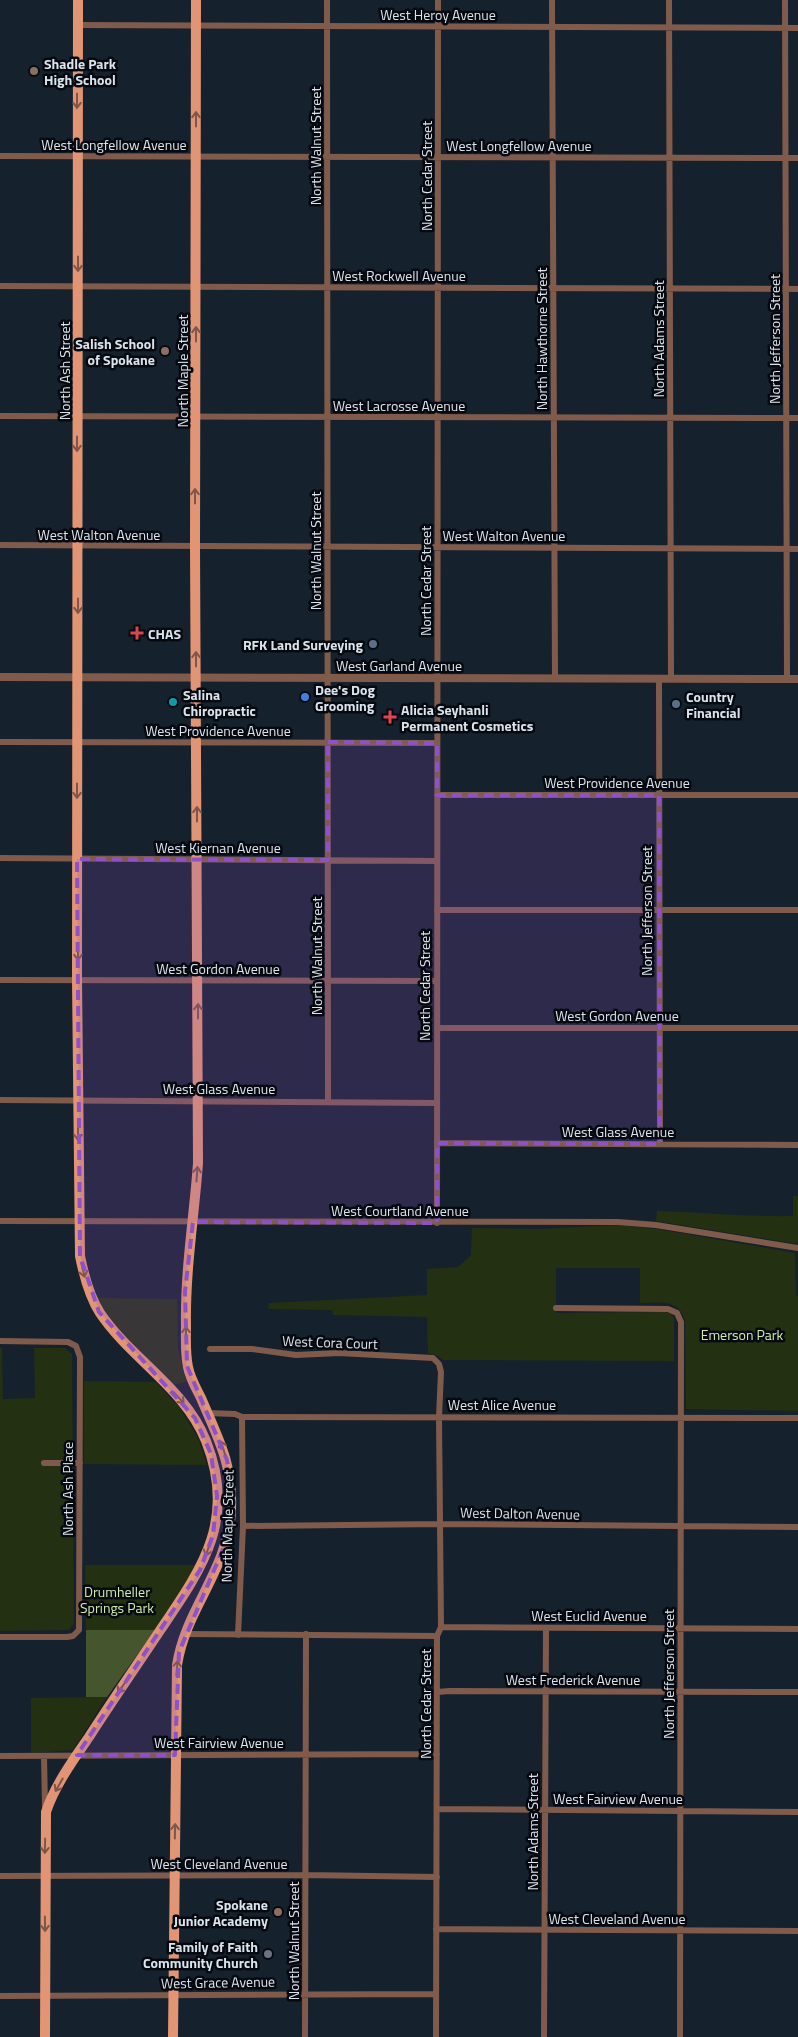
<svg xmlns="http://www.w3.org/2000/svg" width="798" height="2037" viewBox="0 0 798 2037" font-family="'Titillium Web',sans-serif">
<style>
.green{fill:#243012}
.forest{fill:#45552e}
.lines{fill:none;stroke-linecap:round;stroke-linejoin:round}
.minor{stroke:#805b4b;stroke-width:6}
.tertiary{stroke:#805b4b;stroke-width:8}
.primary{stroke:#e29574;stroke-width:10}
.oneway{stroke:#7f5647}
.marked{fill:#8e51c8;fill-opacity:0.2;stroke:#8e51c8;stroke-width:4;stroke-dasharray:10 6;stroke-linejoin:round}
.education-dot{fill:#8d6e63;stroke:#060a10;stroke-width:2}
.health-dot{fill:#e0444e;stroke:#060a10;stroke-width:2}
.service-dot{fill:#5c6f8a;stroke:#060a10;stroke-width:2}
.shop-dot{fill:#3f7fe0;stroke:#060a10;stroke-width:2}
.culture-dot{fill:#0f9aa8;stroke:#060a10;stroke-width:2}
.worship-dot{fill:#6b7280;stroke:#060a10;stroke-width:2}
.labels{text-anchor:middle;dominant-baseline:central;stroke-width:5;stroke-linejoin:round;paint-order:stroke}
.street-label{font-size:14px;fill:#dbe3ec;stroke:#060a10}
.poi-label{font-size:14px;font-weight:bold;fill:#dbe3ec;stroke:#060a10;text-anchor:start}
.park-label{font-size:14px;fill:#d0ecaa;stroke:#060a10}
</style>
<rect width="100%" height="100%" fill="#16212e"/>
<!-- green -->
<path class="green" d="M793,1196h5v48l-142,-23 1,-10c45,1 91,6 136,5z
M619,1225l38,4 138,24 1,43h2v115l-112,-2 -1,-88c-6,-23 -25,-18 -45,-18v-35h-84v45l110,-1 5,2 3,4v43l-231,-1 -5,-4 -10,-3 -1,-36 -94,-2 -1,-5 -64,-1 1,-6 158,-8v-26l31,-2 13,-12 1,-27 66,1z
M97,1298l80,1 1,49 8,34 -13,3c-28,-27 -58,-52 -76,-87z
M0,1348h2l1,51 32,-1 -1,-50h31l7,6 2,269 -5,7 -69,1z
M84,1381l72,1 24,26 18,30 9,27 -123,-1z
M85,1565h112l-42,65h-69z
M107,1697l-34,53 -42,3v-55z"/>
<!-- forest -->
<path class="forest" d="M86,1630h69l-48,67h-21z"/>
<g class="lines">
<!-- minor -->
<path class="minor" d="M327,0l1,1102
M552,0l3,678
M669,0l2,678
M785,0l2,678
M78,25l720,3
M0,156l798,2
M0,286l798,3
M0,416l798,2
M0,545l798,4
M659,678l1,466
M0,742l437,1
M437,795h361
M0,858l437,3
M437,910h361
M0,980l437,1
M437,1028h361
M0,1100l437,3
M437,1143l361,2
M0,1221l618,1 38,3 142,23
M437,1223l1,-1223
M556,1308l112,1 9,4 4,9 -1,715
M0,1341l68,1 8,4 4,11 -1,273 -6,6 -6,1h-67
M210,1349h42l44,6 43,-2 94,5 6,6 2,8 -2,45 2,210 -4,9 -1,401
M207,1413l28,1 7,3 556,1
M44,1463h36
M243,1526l198,-2 357,3
M441,1627l357,2
M184,1634l253,2
M238,1635l5,-109 -1,-109
M438,1692l11,-1 349,1
M0,1756l437,-2
M44,1756l1,51
M438,1809l360,3
M0,1876l306,-1 131,2
M436,1929l362,2
M0,1996l436,-2
M305,2037l1,-403
M544,2037l2,-409"/>
<!-- tertiary -->
<path class="tertiary" d="M0,677l798,2"/>
<!-- primary -->
<path class="primary" d="M45,2037l1,-225c9,-27 27,-52 43,-75 23,-36 48,-72 72,-108 42,-62 76,-110 45,-188 -21,-53 -75,-82 -106,-128 -11,-17 -16,-37 -20,-57l-3,-276 1,-980
M173,2037l4,-372c9,-58 52,-95 54,-156 2,-45 -13,-71 -30,-111 -5,-10 -11,-20 -13,-31 -3,-14 -2,-28 -2,-42 -1,-54 8,-107 12,-162l-3,-616 1,-547"/>
</g>
<!-- one-way arrows -->
<defs><path id="oneway-shaft" d="M-6 0H5M1.5-3L5.5 0L1.5 3" fill="none" stroke-width="1.6" stroke-linecap="round" stroke-linejoin="round" transform="scale(1.25)"/></defs>
<g class="oneway">
<use href="#oneway-shaft" transform="translate(77 101) rotate(90)"/>
<use href="#oneway-shaft" transform="translate(196 119) rotate(-90)"/>
<use href="#oneway-shaft" transform="translate(78 264) rotate(90)"/>
<use href="#oneway-shaft" transform="translate(196 334) rotate(-90)"/>
<use href="#oneway-shaft" transform="translate(77 444) rotate(90)"/>
<use href="#oneway-shaft" transform="translate(195 496) rotate(-90)"/>
<use href="#oneway-shaft" transform="translate(78 606) rotate(90)"/>
<use href="#oneway-shaft" transform="translate(196 659) rotate(-90)"/>
<use href="#oneway-shaft" transform="translate(77 791) rotate(90)"/>
<use href="#oneway-shaft" transform="translate(197 814) rotate(-90)"/>
<use href="#oneway-shaft" transform="translate(78 953) rotate(90)"/>
<use href="#oneway-shaft" transform="translate(198 1011) rotate(-90)"/>
<use href="#oneway-shaft" transform="translate(78 1133) rotate(90)"/>
<use href="#oneway-shaft" transform="translate(197 1174) rotate(-86)"/>
<use href="#oneway-shaft" transform="translate(83 1270) rotate(77)"/>
<use href="#oneway-shaft" transform="translate(186 1334) rotate(-91)"/>
<use href="#oneway-shaft" transform="translate(179 1398) rotate(48)"/>
<use href="#oneway-shaft" transform="translate(223 1448) rotate(-108)"/>
<use href="#oneway-shaft" transform="translate(208 1549) rotate(110)"/>
<use href="#oneway-shaft" transform="translate(177 1668) rotate(-85)"/>
<use href="#oneway-shaft" transform="translate(122 1687) rotate(124)"/>
<use href="#oneway-shaft" transform="translate(59 1785) rotate(120)"/>
<use href="#oneway-shaft" transform="translate(175 1831) rotate(-89)"/>
<use href="#oneway-shaft" transform="translate(45 1846) rotate(91)"/>
<use href="#oneway-shaft" transform="translate(45 1924) rotate(89)"/>
</g>
<!-- marked area -->
<path class="marked" d="M328,742l109,1v52h222l1,349 -223,-1v80l-244,-1 -8,69 2,75 40,94 5,32 -5,48 -48,112 -4,103h-98l123,-185 13,-35 4,-39 -6,-42 -16,-36 -96,-106 -19,-56 -3,-397 251,1z"/>
<!-- markers -->
<g class="education-dot">
<circle cx="34" cy="71" r="5"/>
<circle cx="165" cy="351" r="5"/>
<circle cx="278" cy="1912" r="5"/>
</g>
<g class="health-dot">
<path d="M134.5 625.5h5v5h5v5h-5v5h-5v-5h-5v-5h5z"/>
<path d="M387.5 709.5h5v5h5v5h-5v5h-5v-5h-5v-5h5z"/>
</g>
<g class="service-dot">
<circle cx="373" cy="644" r="5"/>
<circle cx="676" cy="704" r="5"/>
</g>
<circle class="shop-dot" cx="305" cy="697" r="5"/>
<circle class="culture-dot" cx="173" cy="702" r="5"/>
<circle class="worship-dot" cx="268" cy="1954" r="5"/>
<g class="labels">
<!-- street labels -->
<g class="street-label">
<text x="438" y="14">West Heroy Avenue</text>
<text x="114" y="144">West Longfellow Avenue</text>
<text x="519" y="145">West Longfellow Avenue</text>
<text transform="translate(315 146) rotate(-90)">North Walnut Street</text>
<text transform="translate(426 176) rotate(-90)">North Cedar Street</text>
<text x="399" y="275">West Rockwell Avenue</text>
<text transform="translate(541 339) rotate(-90)">North Hawthorne Street</text>
<text transform="translate(658 339) rotate(-90)">North Adams Street</text>
<text transform="translate(774 339) rotate(-90)">North Jefferson Street</text>
<text transform="translate(64 371) rotate(-90)">North Ash Street</text>
<text transform="translate(182 371) rotate(-90)">North Maple Street</text>
<text x="399" y="405">West Lacrosse Avenue</text>
<text x="99" y="534">West Walton Avenue</text>
<text x="504" y="535">West Walton Avenue</text>
<text transform="translate(315 551) rotate(-90)">North Walnut Street</text>
<text transform="translate(425 581) rotate(-90)">North Cedar Street</text>
<text x="399" y="665">West Garland Avenue</text>
<text x="218" y="730">West Providence Avenue</text>
<text x="617" y="782">West Providence Avenue</text>
<text x="218" y="847">West Kiernan Avenue</text>
<text transform="translate(646 911) rotate(-90)">North Jefferson Street</text>
<text transform="translate(316 956) rotate(-90)">North Walnut Street</text>
<text x="218" y="968">West Gordon Avenue</text>
<text transform="translate(424 986) rotate(-90)">North Cedar Street</text>
<text x="617" y="1015">West Gordon Avenue</text>
<text x="219" y="1088">West Glass Avenue</text>
<text x="618" y="1131">West Glass Avenue</text>
<text x="400" y="1210">West Courtland Avenue</text>
<text transform="translate(330 1342) rotate(2)">West Cora Court</text>
<text x="502" y="1404">West Alice Avenue</text>
<text transform="translate(67 1489) rotate(-90)">North Ash Place</text>
<text transform="translate(520 1513) rotate(1)">West Dalton Avenue</text>
<text transform="translate(227 1526) rotate(-89)">North Maple Street</text>
<text x="589" y="1615">West Euclid Avenue</text>
<text transform="translate(668 1674) rotate(-90)">North Jefferson Street</text>
<text x="573" y="1679">West Frederick Avenue</text>
<text transform="translate(425 1704) rotate(-90)">North Cedar Street</text>
<text x="219" y="1742">West Fairview Avenue</text>
<text x="618" y="1798">West Fairview Avenue</text>
<text transform="translate(532 1832) rotate(-90)">North Adams Street</text>
<text x="219" y="1863">West Cleveland Avenue</text>
<text x="617" y="1918">West Cleveland Avenue</text>
<text transform="translate(293 1941) rotate(-90)">North Walnut Street</text>
<text transform="translate(218 1982) rotate(-1)">West Grace Avenue</text>
</g>
<!-- poi labels -->
<g class="poi-label">
<text x="44" y="63">Shadle Park<tspan x="44" dy="16">High School</tspan></text>
<text x="155" y="343" text-anchor="end">Salish School<tspan x="155" dy="16">of Spokane</tspan></text>
<text x="148" y="633">CHAS</text>
<text x="363" y="644" text-anchor="end">RFK Land Surveying</text>
<text x="315" y="689">Dee's Dog<tspan x="315" dy="16">Grooming</tspan></text>
<text x="183" y="694">Salina<tspan x="183" dy="16">Chiropractic</tspan></text>
<text x="686" y="696">Country<tspan x="686" dy="16">Financial</tspan></text>
<text x="401" y="709">Alicia Seyhanli<tspan x="401" dy="16">Permanent Cosmetics</tspan></text>
<text x="268" y="1904" text-anchor="end">Spokane<tspan x="268" dy="16">Junior Academy</tspan></text>
<text x="258" y="1946" text-anchor="end">Family of Faith<tspan x="258" dy="16">Community Church</tspan></text>
</g>
<!-- park labels -->
<g class="park-label">
<text x="742" y="1334">Emerson Park</text>
<text x="117" y="1591">Drumheller<tspan x="117" dy="16">Springs Park</tspan></text>
</g>
</g>
</svg>
